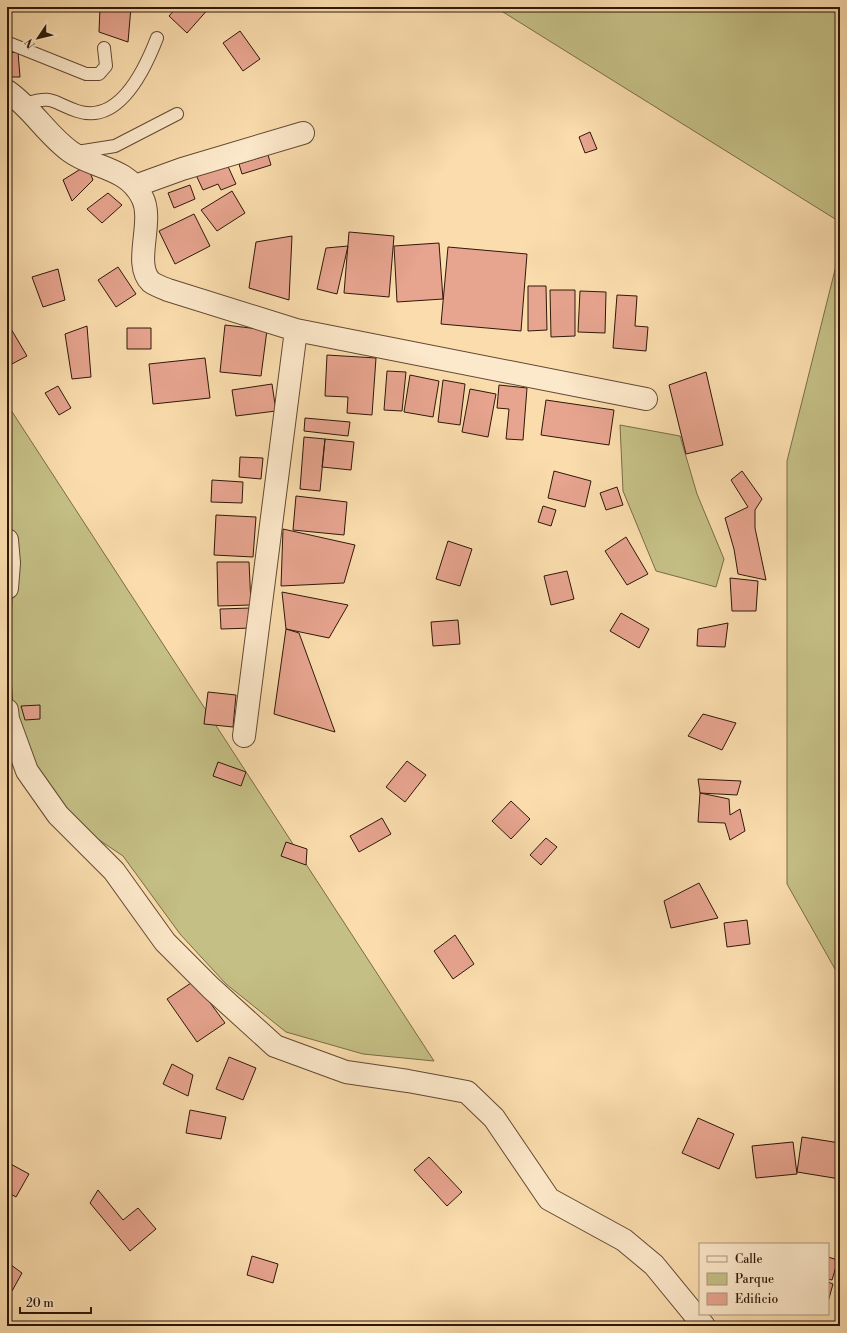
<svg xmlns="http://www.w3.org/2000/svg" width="847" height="1333" viewBox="0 0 847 1333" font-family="'Libre Bodoni',serif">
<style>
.green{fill:#c4bf85;stroke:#7a6c47}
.building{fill:#e7a48f;stroke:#2f1809}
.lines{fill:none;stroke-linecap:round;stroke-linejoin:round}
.lane-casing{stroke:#624932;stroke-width:14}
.street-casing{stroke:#624932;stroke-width:24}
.lane{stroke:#fce8ca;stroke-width:12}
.street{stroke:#fce8ca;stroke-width:22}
</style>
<rect width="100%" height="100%" fill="#fadcad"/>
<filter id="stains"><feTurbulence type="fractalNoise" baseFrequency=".005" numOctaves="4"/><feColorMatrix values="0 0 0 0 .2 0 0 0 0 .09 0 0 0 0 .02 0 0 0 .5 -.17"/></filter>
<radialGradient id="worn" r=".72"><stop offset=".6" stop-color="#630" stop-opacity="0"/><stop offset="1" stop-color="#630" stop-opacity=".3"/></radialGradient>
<!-- green -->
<path class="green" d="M495,7h345v215z
M840,250v728l-53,-94v-423z
M7,404l427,657 -71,-7 -77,-22 -60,-48 -46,-50 -57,-78 -49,-33 -36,-50 -25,-69 -4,-50 5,-89 -7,-64z
M620,425l60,11 17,58 27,65 -8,28 -60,-16 -33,-80z"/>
<!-- building -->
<path class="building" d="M109,7h22l-3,35 -29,-10 1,-24z
M177,7h33l-23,26 -18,-17z
M240,31l20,28 -17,12 -20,-28z
M18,52l2,25h-13v-24z
M590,132l7,17 -12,4 -6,-16z
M268,155l3,10 -29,9 -3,-10z
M226,162l10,22 -15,6 -3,-6 -15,6 -7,-15z
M87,165l6,15 -21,21 -9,-21z
M190,185l5,14 -21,9 -6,-15z
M232,191l13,22 -28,18 -16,-21z
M108,193l14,12 -20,18 -15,-14z
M194,214l16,32 -35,18 -16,-33z
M349,232l45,4 -5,61 -45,-4z
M292,236l-3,64 -40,-12 7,-46z
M439,243l4,56 -46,3 -3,-56z
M348,246l-11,48 -20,-5 9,-41z
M448,247l79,7 -6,77 -80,-7z
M118,267l18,27 -20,13 -18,-27z
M58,269l7,31 -22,7 -11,-30z
M528,286h18l1,44 -19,1z
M550,290h25v46l-24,1z
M580,291l26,1 -1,41 -27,-1z
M617,295l20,1 -2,30 13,1 -2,24 -33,-3z
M7,322l20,34 -17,9 -3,-4z
M225,325l42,5 -6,46 -41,-4z
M87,326l4,51 -19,2 -7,-45z
M127,328h24v21h-24z
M327,355l49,3 -4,57 -25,-2 1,-16 -23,-1z
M205,358l5,40 -57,6 -4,-40z
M387,371l19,1 -4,39 -18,-1z
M706,372l17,73 -37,9 -17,-69z
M410,375l29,6 -6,36 -29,-5z
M443,380l22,4 -5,41 -22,-3z
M272,384l4,27 -40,5 -4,-26z
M499,385l28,3 -4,52 -17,-1 3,-30 -12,-1z
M58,386l13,22 -12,7 -14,-22z
M470,389l26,5 -8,43 -26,-5z
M546,400l68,10 -5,35 -68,-10z
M305,418l45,4 -2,14 -44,-5z
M304,437l21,2 -5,52 -20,-2z
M325,439l29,3 -3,28 -29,-3z
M240,457l23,1 -2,21 -22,-2z
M554,471l37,10 -6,26 -37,-9z
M742,471l20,28 -7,11v18l11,52 -28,-6 -4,-25 -9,-31 23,-11 -17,-27z
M212,480l31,2 -1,21 -31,-1z
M617,487l6,18 -17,5 -6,-17z
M296,496l51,6 -3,33 -51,-5z
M543,506l13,4 -5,16 -13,-4z
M216,515l40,2 -3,40 -39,-2z
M283,529l72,16 -11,38 -63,3z
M626,537l22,37 -21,11 -22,-34z
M448,541l24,8 -12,37 -24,-7z
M217,562h32l2,43 -33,1z
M567,571l7,28 -23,6 -7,-29z
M730,578l28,3 -2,30h-24z
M282,592l66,13 -19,33 -43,-9z
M251,608l1,20 -31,1 -1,-20z
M621,613l28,16 -10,19 -29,-17z
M458,620l2,24 -27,2 -2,-24z
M728,623l-3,24 -28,-1 1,-17z
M286,629l13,4 36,99 -61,-18z
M208,692l28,3 -3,32 -29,-3z
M40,705v14l-15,1 -4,-14z
M703,714l33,9 -14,27 -34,-14z
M407,761l19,14 -21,27 -19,-15z
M218,762l28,10 -5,14 -28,-10z
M698,779l43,2 -4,14 -37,-2z
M700,793l29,6 1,16 10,-6 5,22 -15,9 -5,-17 -27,-1z
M511,801l19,18 -19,20 -19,-18z
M382,818l9,16 -32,18 -9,-16z
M546,838l11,9 -16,18 -11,-10z
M286,842l21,7 -1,16 -25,-9z
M699,883l19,35 -47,10 -7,-27z
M747,920l3,24 -23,3 -3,-24z
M455,935l19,29 -21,15 -19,-28z
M194,981l31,42 -28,19 -30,-43z
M229,1057l27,11 -13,32 -27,-11z
M172,1064l21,11 -5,21 -25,-12z
M190,1110l36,7 -5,22 -35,-6z
M698,1118l36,16 -15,35 -37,-16z
M802,1137l38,6v36l-43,-7z
M793,1142l4,32 -41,4 -4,-32z
M429,1157l33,35 -15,14 -33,-36z
M7,1162l22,12 -13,23 -9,-5z
M98,1190l25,30 15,-12 18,21 -26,22 -40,-48z
M252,1256l26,8 -5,19 -26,-8z
M828,1257l10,3 -6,20 -4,-1z
M7,1262l15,11 -10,18 -5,-3z
M828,1282l5,2 -5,18z
M799,1322l12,4h-13z"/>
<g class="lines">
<defs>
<path id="lane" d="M7,45l4,-1 75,30h13l7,-8 -2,-18
M25,104c29,-9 26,-2 52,7 42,14 68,-42 80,-73
M77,152l38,-6 62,-32"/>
<path id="street" d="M7,91c25,17 40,44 64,61 22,16 56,15 71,45 13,24 -10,67 9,85 4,3 12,6 17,8l128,40 350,69
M135,186l47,-17 121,-36
M7,540l2,23 -2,25
M7,710l1,9 19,52 31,44 56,56 51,71 46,46 64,58 71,26 62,9 59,11 27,26 55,81 75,41 30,25 50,61
M244,736l52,-406"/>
</defs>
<!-- lane casing -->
<use href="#lane" class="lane-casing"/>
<!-- street casing -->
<use href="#street" class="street-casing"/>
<!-- lane -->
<use href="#lane" class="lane"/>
<!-- street -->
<use href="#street" class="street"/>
</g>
<!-- margin -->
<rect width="847" height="1333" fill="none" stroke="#fadcad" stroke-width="24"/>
<rect x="8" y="8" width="831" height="1317" fill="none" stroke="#2f1809" stroke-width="2"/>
<rect x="12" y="12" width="823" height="1309" fill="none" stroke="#2f1809"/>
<!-- legend -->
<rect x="699" y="1243" width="130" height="72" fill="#fce8ca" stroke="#aa957d"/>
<rect x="707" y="1256" width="20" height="6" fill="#fce8ca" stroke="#aa957d"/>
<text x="735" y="1263" font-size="12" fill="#2f1809">Calle</text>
<rect x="707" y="1273" width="20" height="12" fill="#c4bf85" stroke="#aa957d"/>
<text x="735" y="1283" font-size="12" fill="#2f1809">Parque</text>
<rect x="707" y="1293" width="20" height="12" fill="#e7a48f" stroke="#aa957d"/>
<text x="735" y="1303" font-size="12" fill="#2f1809">Edificio</text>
<!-- north arrow -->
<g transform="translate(38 38) rotate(235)" stroke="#fce8ca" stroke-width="3" paint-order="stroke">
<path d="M0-3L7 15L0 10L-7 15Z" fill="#2f1809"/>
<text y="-6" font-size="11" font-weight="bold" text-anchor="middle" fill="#2f1809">N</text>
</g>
<!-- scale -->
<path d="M20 1307v6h71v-6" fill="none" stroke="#2f1809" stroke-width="2"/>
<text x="26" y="1307" font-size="12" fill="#2f1809" stroke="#fce8ca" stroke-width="3" paint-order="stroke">20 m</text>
<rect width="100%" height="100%" filter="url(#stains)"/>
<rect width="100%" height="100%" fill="url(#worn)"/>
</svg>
